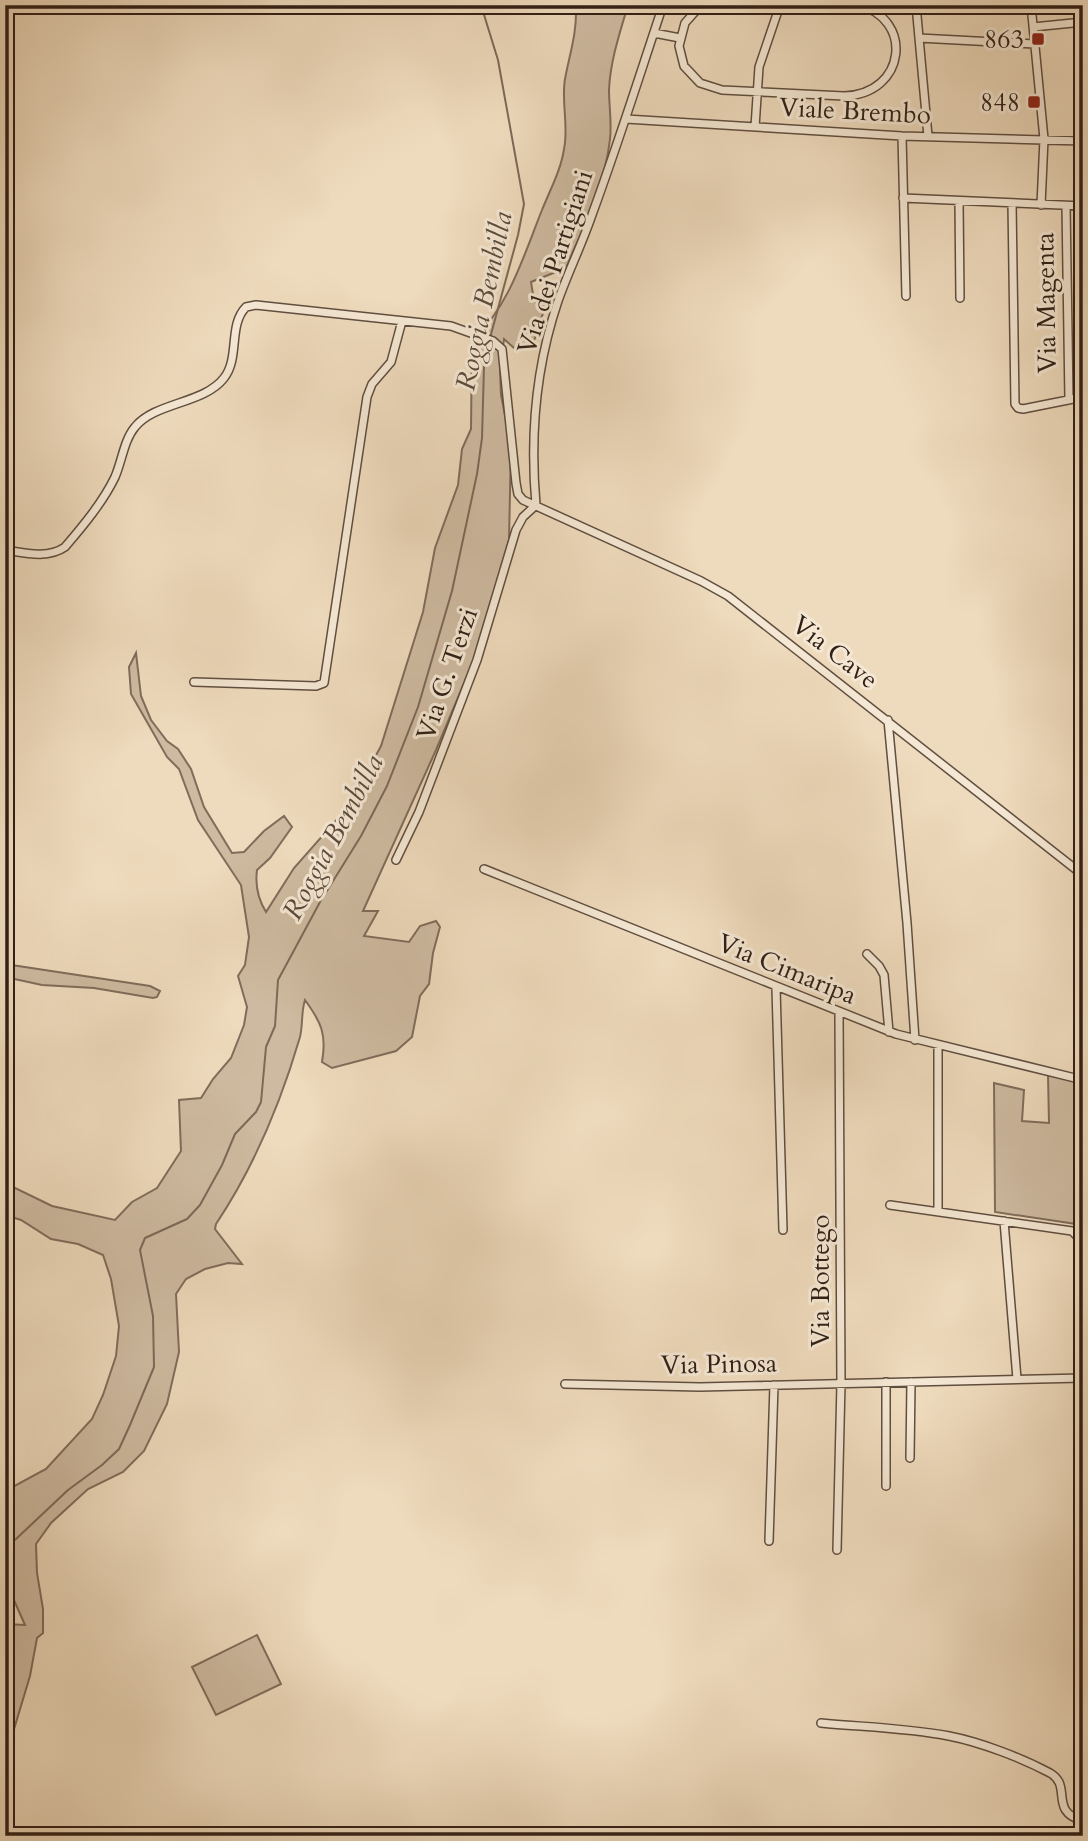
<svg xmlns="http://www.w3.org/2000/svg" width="1088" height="1841" viewBox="0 0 1088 1841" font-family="Cardo,serif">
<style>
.green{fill:#cebaa0;stroke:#806c5b;stroke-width:2}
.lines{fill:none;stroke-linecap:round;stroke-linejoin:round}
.stream{stroke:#7c6958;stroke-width:2}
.street-casing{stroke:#604e40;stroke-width:10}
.street{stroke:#f4e7d3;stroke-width:7}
.poi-dot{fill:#8f2418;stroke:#f4e7d3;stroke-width:2.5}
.labels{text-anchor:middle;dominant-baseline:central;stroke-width:6;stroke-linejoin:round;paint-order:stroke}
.poi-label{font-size:26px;fill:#311f16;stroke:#f4e7d3;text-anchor:end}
.street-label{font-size:26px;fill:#311f16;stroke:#f4e7d3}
.water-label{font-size:28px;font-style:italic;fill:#5d4a3c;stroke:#f4e7d3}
</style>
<rect width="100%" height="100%" fill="#eedabc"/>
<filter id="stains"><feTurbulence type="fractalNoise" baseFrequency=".00286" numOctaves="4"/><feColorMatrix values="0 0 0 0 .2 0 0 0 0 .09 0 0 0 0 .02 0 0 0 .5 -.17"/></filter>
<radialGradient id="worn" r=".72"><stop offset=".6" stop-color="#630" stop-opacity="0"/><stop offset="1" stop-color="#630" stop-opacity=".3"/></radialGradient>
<!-- green -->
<path class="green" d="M576,5h52c-8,27 -18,57 -19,85 0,16 3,33 1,49 -5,46 -26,87 -44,129l-35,14 3,19 11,6 -12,37 -19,4 -10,-9 -4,31 1,25 10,51 -2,94 -34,117 -39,93 -73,161h15l-14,25 45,6 11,-16 16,-5 4,6 -7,26 -4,31 -9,12 -8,41 -16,14 -64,17 -10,-6c5,-28 -1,-40 -17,-62 -4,12 -2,25 -5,37 -19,65 -46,130 -84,187l-1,5 27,35 -14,-1 -23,6 -19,10 -10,15 3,58 -12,52 -23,47 -21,21 -35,17 -37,34 -15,21 1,29 6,36v24l-6,5 -7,38 -25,83v-103l3,-12 -3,-4v-16l20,1 -20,-45v-89l41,-22 46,-50 11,-24 13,-39 3,-30 -8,-47 -8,-24 -25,-11 -27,-5 -30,-19 -16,-5v-32l47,23 63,14 17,-18 25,-14 24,-37 -2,-51 22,-2 12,-19 18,-21 13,-33 3,-18 -9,-31 7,-11 4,-28 -8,-52 -43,-65 -19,-51 -12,-12 -36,-63 -2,-27 7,-14 5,43 10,24 16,21 11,8 13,20 13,38 28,46 12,-1 20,-21 20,-15 8,11 -22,31 -13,12c-2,15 1,29 9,42l28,-44 54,-61 33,-61 42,-134 12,-64 23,-63 4,-36 9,-20 1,-88c38,-36 51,-84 70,-131 8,-20 19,-40 22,-61 5,-23 -3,-47 1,-70 5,-27 12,-45 11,-74z
M5,964l145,22 10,5 -3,6 -4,1 -59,-10 -52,-3 -37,-8z
M1048,1075l35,8v142l-88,-13 -1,-129 30,7 -2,31 27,2z
M257,1635l24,49 -65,31 -24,-48z"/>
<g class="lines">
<!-- stream -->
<path class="stream" d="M481,5l17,55 26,144 -6,31 -28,103
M5,1547l11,-8 52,-49 34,-25 17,-16 11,-24 24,-58 -1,-51 -13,-66 5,-12 42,-19 13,-14 22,-40 13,-31 21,-22 5,-10 5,-55 9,-21 3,-46 42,-78 41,-66 26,-50 31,-79 34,-116 25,-117 5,-36 2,-72 5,-23"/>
<defs>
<path id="street" d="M701,5l-16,18 -6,23 5,20 16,17 22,7 122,6c63,-2 70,-78 14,-91
M916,5l12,131
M1031,5l13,134 -3,66
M1033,27l50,-5
M654,33l26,5
M919,38l115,6
M626,119l276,17 181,5
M755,127l4,-60 21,-62
M902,136l4,160
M903,198l180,8
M959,201l1,97
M1012,203l3,201 3,4 5,1 60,-12
M1066,206l3,194
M536,505c-6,-68 0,-139 22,-204 11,-31 25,-59 35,-89 25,-68 47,-138 70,-207
M5,550c20,3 43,9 60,-3 18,-21 38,-45 50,-70 7,-16 9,-37 20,-50 20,-25 69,-23 89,-49 16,-20 4,-53 22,-71l10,-2 195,21 42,15 9,8 14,134 2,11 5,6 178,81 27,15 355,279
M194,682l122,4 8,-3 43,-286 5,-13 19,-22 11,-41
M888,720l19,203 8,117
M396,860l23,-48 58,-152 39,-130 7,-13 13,-12
M484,869l412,165 187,46
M867,954l12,12 5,9 5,57
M776,988l7,242
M938,1046v165
M890,1205l182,26 8,8 3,18
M1004,1221l13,158
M565,1384l135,3 383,-9
M910,1458l1,-76
M886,1486v-104
M769,1541l5,-156
M837,1550l4,-167 -2,-370
M821,1723c42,4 86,5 128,13 31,6 73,22 101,37 23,13 -2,38 33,48"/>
</defs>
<!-- street casing -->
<use href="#street" class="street-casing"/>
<!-- street -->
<use href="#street" class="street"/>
</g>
<!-- markers -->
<g class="poi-dot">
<rect x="1031" y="32" width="14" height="14" rx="3.5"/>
<rect x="1027" y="95" width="14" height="14" rx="3.5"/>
</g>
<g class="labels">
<!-- poi labels -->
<g class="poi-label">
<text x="1024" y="39">863</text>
<text x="1020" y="102">848</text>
</g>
<!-- street labels -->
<g class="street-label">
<text transform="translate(855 111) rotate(3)">Viale Brembo</text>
<text transform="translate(555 262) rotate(-72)">Via dei Partigiani</text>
<text transform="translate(1046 303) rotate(-91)">Via Magenta</text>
<text transform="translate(835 652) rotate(38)">Via Cave</text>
<text transform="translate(447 674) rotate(-71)">Via G. Terzi</text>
<text transform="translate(787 969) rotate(22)">Via Cimaripa</text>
<text transform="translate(820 1281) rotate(-90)">Via Bottego</text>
<text transform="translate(719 1364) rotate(-1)">Via Pinosa</text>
</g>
<!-- water labels -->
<g class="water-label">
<text transform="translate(484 301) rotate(-78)">Roggia Bembilla</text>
<text transform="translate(333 837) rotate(-62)">Roggia Bembilla</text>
</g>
</g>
<!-- margin -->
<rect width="1088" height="1841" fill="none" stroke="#eedabc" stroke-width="28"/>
<rect x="7" y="7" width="1074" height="1827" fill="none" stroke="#311f16" stroke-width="3.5"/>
<rect x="14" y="14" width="1060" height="1813" fill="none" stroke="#311f16" stroke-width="2"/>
<rect width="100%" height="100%" filter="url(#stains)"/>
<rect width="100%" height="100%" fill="url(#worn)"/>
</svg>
